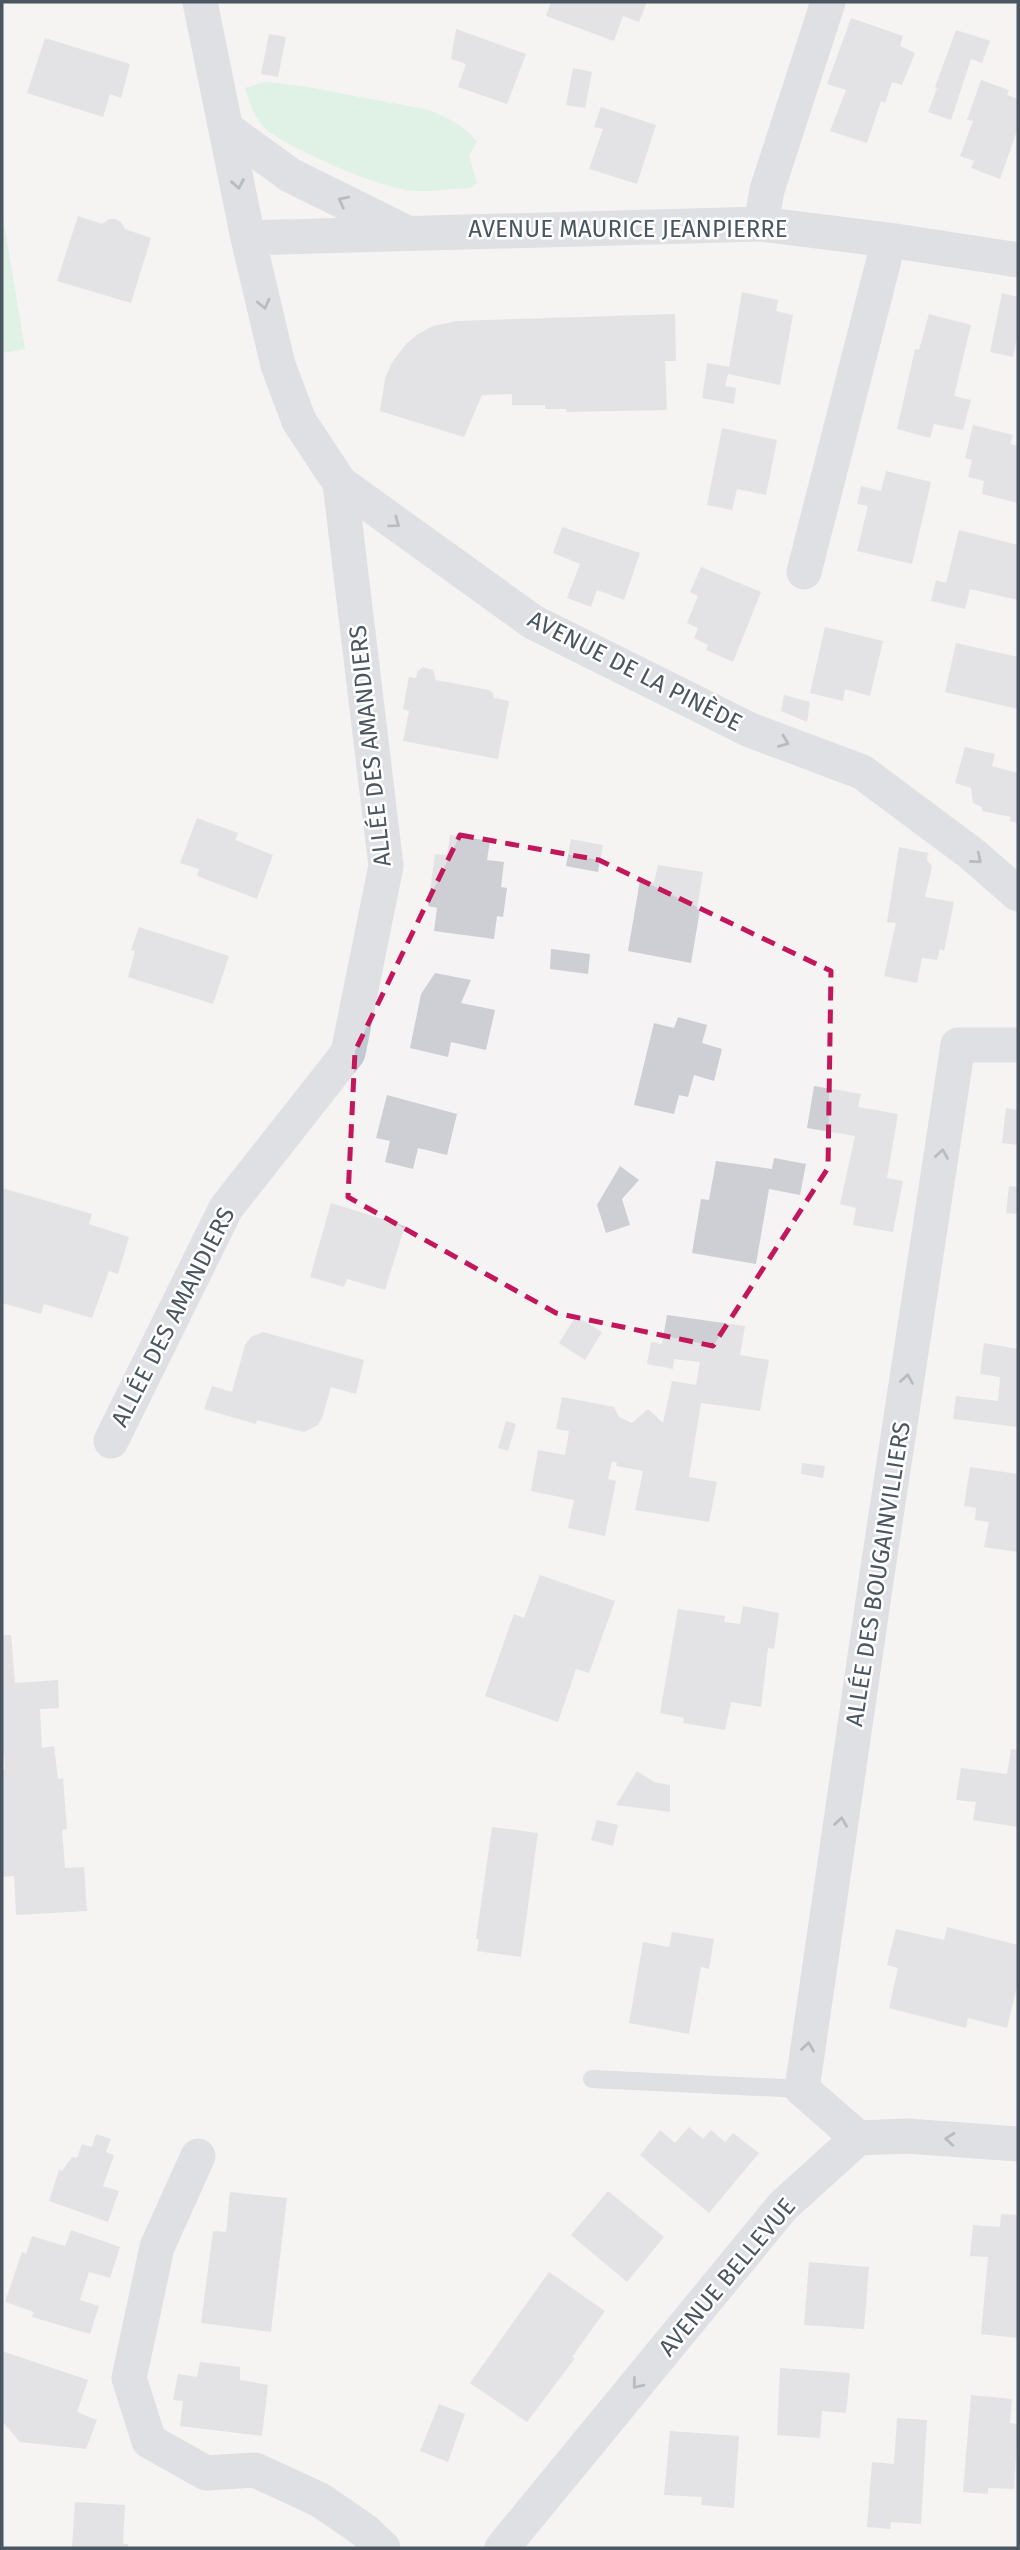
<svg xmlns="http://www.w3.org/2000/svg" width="1020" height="2550" viewBox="0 0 1020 2550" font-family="'Fira Sans',sans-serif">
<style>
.green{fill:#c3f1d5}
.building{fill:#cdcfd5}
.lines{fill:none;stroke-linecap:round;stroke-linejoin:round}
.service{stroke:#c1cad2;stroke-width:18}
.minor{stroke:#c1cad2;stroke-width:35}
.oneway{stroke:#6e7983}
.marked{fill:none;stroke:#c2185b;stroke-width:5;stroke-dasharray:14 9;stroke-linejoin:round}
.labels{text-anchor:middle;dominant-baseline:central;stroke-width:5;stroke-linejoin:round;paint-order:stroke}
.street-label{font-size:24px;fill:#4a5661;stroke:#fff}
</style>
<rect width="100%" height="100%" fill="#f5f3f3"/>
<!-- green -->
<path class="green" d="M264,82l38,4 127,24c18,7 35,16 48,31l-8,15 8,27 -7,5c-18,0 -36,4 -53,3 -32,0 -124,-41 -149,-60 -13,-10 -19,-29 -23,-43z
M2,211l23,138 -23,4z"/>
<!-- building -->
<path class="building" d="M551,2h96l-8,20 -16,-6 -9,25 -68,-25z
M851,18l52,18 -3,10 15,7 -13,32 -10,-3 -7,21 -4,-2 -14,42 -37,-12 16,-41 -19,-6z
M456,29l70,25 -19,50 -49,-17 8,-23 -15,-5z
M956,30l34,11 -8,22 -11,-4 -20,61 -23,-8 9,-24 -2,-1z
M269,34l17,3 -8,40 -17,-3z
M45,38l85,26 -9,34 -11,-4 -7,23 -76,-24z
M573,68l19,4 -7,36 -19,-3z
M981,80l28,10 -2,5 11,4v29l-18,51 -29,-11 3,-7 -14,-5 13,-35 -6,-1z
M601,107l55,18 -19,59 -48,-15 14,-40 -9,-2z
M78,216l24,8 7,-5h6l6,3 4,7 26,9 -20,65 -74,-22z
M742,292l36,8 -2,11 17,4 -13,70 -52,-11 -3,12 11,2 -2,16 -32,-6 5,-35 22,4z
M1002,293l16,4v36l-5,24 -23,-5z
M675,314l1,47h-11l2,49 -100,2 -1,-3h-21v-4h-33v-11l-30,1 -18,42 -84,-26 5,-32 6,-15 15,-20 12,-10 15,-8 24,-5z
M929,314l42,11 -17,71 17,4 -8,30 -29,-6 -4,14 -33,-9 18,-80 4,1z
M973,425l40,10 -3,9 8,2v57l-36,-9 2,-13 -16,-4 4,-17 -7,-2z
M722,428l55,12 -11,55 -29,-6 -5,21 -25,-5z
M886,471l45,11 -19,82 -55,-13 11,-45 -11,-2 4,-18 20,5z
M562,527l78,26 -16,47 -27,-10 -6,17 -24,-9 13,-34 -27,-11z
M959,530l59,15v55l-48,-11 -5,20 -34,-8 5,-21 10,3z
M701,567l60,25 -28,70 -27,-12 2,-5 -14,-7 4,-10 -11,-5 11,-27 -8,-4z
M825,627l58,14 -13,55 -25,-7 -2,12 -33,-8z
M956,643l62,14v52l-73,-17z
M423,667l10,3 3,10 53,10 4,3 1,5 15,3 -11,58 -95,-18 6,-30 -6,-2 6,-32 7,1 1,-6z
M784,695l26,7 -3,20 -26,-11z
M965,747l30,7 -3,12 26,7v50l-8,-2 1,-4 -29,-6v-4l-9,-4 -2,-15 -16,-5z
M197,818l41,15 -3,7 38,15 -16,44 -60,-23 2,-7 -19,-6z
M450,835l40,6 -3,19 17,2 -3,25 6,1 -4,29 -6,-1 -3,23 -60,-8 3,-23 -9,-2 7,-52 12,1z
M571,839l32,6 -5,27 -32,-6z
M899,847l29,6 -1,7 5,6 -7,31 29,5 -10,49 -4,-2 -3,11 -15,-2 -5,25 -33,-7 12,-53 -9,-1z
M658,865l45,7 -6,37 3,1 -9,53 -63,-12 12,-71 14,3z
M139,927l90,29 -16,48 -85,-27 7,-26 -4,-1z
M551,949l39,5 -2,20 -38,-5z
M435,973l36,7 -10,23 34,7 -9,40 -35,-8 -3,15 -38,-9 11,-54z
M678,1017l29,8 -5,18 20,6 -8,32 -20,-6 -6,22 -9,-2 -5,19 -40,-9 20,-82 20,5z
M814,1086l47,8 -3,13 40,7 -11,64 16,3 -10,51 -40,-7 3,-17 -16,-4 15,-68 -48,-8z
M387,1095l70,19 -10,41 -29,-7 -5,21 -28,-7 5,-21 -14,-3z
M1006,1108l12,2v35l-16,-2z
M774,1158l32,6 -6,31 -31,-6 -13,75 -64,-11 9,-54 8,1 7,-39 56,8z
M620,1166l19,14 -17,19 8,26 -24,8 -9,-28z
M1009,1186l9,1v27l-12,-1z
M2,1188l90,26 -3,10 40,13 -11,37 -9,-3 -17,47 -48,-14 -3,10 -39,-11z
M331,1203l74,23 -20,64 -38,-11 -3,8 -34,-10z
M667,1315l78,11 -5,29 29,5 -9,51 -59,-8 -12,74 28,5 -8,40 -74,-12 8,-39 -27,-5 1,-3 -5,-2 -4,18 8,2 -11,55 -37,-8 6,-28 -43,-9 7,-41 27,5 4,-24 -13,-2 6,-32 52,10 5,10 13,6 16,-14 15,14 9,-42 24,4 4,-23 -26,-3 -1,10 -26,-5 4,-22 11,2z
M576,1316l26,16 -17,28 -26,-17z
M263,1332l101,28 -8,34 -25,-7 -9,31 -4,7 -14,7 -47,-12 -1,4 -52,-15 8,-23 20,6 13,-47 6,-8z
M984,1343l34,6v78l-65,-8 3,-23 42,5 2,-24 -20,-3z
M506,1421l10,3 -8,27 -10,-3z
M802,1463l23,3 -2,12 -22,-4z
M970,1467l48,7v78l-34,-5 5,-25 -14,-2 1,-12 -12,-2z
M540,1575l75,26 -26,72 -13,-4 -18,53 -73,-26 29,-82 10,4z
M743,1606l36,7 -5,36 -6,-1 -7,59 -30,-5 -6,28 -42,-7 1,-5 -24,-5 18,-104 47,7 -1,6 16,2z
M2,1635h9l4,48 43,-3 1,28 -19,1 2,39 12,-2 4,33 5,-1 4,51 -5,1 3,38 19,-1 3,44 -71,4 -2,-39 -12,1v-108h3l-1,-15h-2z
M1011,1749l7,1v77l-45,-7 3,-18 -20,-2 5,-32 46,6z
M637,1771l17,11 16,3v27l-54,-7z
M597,1820l21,5 -5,21 -22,-6z
M492,1827l46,6 -17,124 -44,-6 2,-12h-3z
M947,1927l71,18v37l-11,46 -39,-10 -2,10 -77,-20 9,-40 -11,-3 9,-36 48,11z
M672,1932l42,7 -5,30 -8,-2 -12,67 -60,-11 14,-81 26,5z
M689,2127l14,12 8,-9 14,12 8,-9 26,20 -50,60 -69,-58 20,-25 15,13z
M96,2134l15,5 -5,13 8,3 -11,31 16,5 -11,31 -59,-21 10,-31 3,1 10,-14 5,1 5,-14 10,3z
M608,2191l56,46 -37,45 -56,-47z
M230,2192l57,6 -16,134 -70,-9 12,-92 13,1z
M1001,2214l17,1 -1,123 -36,-4 7,-77 -18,-1 3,-31 27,2z
M71,2230l49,17 -10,31 -21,-6 -9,28 19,6 -9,28 -58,-17 2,-5 -29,-10 17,-50 4,2 6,-18 33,10z
M809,2262l60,5 -5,62 -60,-4z
M549,2272l56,39 -33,46 3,1 -48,64 -57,-39z
M2,2351l86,29 -11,32 20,8 -11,29 -66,-7 -18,-21z
M200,2362l40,5v13l28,5 -6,51 -82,-10 3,-25 -10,-1 5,-26 19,3z
M780,2368l70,5 -4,40 -24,-2 -2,27 -43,-3z
M971,2395l41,4 -2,24 8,1 -4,65 -26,-1v6l-25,-2z
M439,2404l26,10 -17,48 -28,-11z
M897,2418l30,2 -6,104 -30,-2 -1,7 -23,-2 5,-65 22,2z
M670,2431l69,5 -5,72 -33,-3 1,-8 -38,-2z
M75,2502l50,3 -2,39h5l-1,4h-55z"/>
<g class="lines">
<!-- service -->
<path class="service" d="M592,2079l210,10"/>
<!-- minor -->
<path class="minor" d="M200,2l48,236 30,127 21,56 41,62 193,139 217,108 112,42 110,82 46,40
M228,130l62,45 111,55
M761,224l6,-34 61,-188
M248,238l513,-14 128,16 129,20
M804,572l85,-332
M111,1441l115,-233 122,-155 38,-187 -46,-383
M858,2138l-56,-49 74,-508 82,-536h60
M198,2156l-41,91 -28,131 20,63 57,32 49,-3 65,30 45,31 18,17
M502,2548l281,-342 75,-68 49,-2 111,8"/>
</g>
<!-- one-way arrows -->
<defs><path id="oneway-chevron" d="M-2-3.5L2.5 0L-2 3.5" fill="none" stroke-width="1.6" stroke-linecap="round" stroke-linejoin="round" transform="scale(1.75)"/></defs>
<g class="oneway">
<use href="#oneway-chevron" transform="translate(238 184) rotate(80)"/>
<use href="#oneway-chevron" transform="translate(343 201) rotate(-153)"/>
<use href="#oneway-chevron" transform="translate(264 304) rotate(77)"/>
<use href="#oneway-chevron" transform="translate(395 523) rotate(36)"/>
<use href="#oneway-chevron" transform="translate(784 742) rotate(21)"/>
<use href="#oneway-chevron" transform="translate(977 859) rotate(40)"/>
<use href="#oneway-chevron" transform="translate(942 1154) rotate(-81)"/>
<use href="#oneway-chevron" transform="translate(907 1379) rotate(-81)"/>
<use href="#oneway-chevron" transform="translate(841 1822) rotate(-82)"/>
<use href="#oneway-chevron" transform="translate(808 2047) rotate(-82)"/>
<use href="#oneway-chevron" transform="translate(950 2139) rotate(-175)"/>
<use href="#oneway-chevron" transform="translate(637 2384) rotate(129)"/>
</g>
<!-- marked area -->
<path d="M0 0H1020V2550H0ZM460,835l139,25 232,111 -3,197 -115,178 -157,-33 -208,-116 7,-146z" fill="#f5f3f3" fill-opacity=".55" fill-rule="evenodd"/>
<path class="marked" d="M460,835l139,25 232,111 -3,197 -115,178 -157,-33 -208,-116 7,-146z"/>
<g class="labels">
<!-- street labels -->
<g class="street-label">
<text x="628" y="229">AVENUE MAURICE JEANPIERRE</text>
<text transform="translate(635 671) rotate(27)">AVENUE DE LA PINÈDE</text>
<text transform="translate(370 746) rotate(-96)">ALLÉE DES AMANDIERS</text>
<text transform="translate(173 1317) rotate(-63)">ALLÉE DES AMANDIERS</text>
<text transform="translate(878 1574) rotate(-81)">ALLÉE DES BOUGAINVILLIERS</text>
<text transform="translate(727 2277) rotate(-50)">AVENUE BELLEVUE</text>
</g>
</g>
<!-- border -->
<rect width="1020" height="2550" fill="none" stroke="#4a5661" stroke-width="7"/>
</svg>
